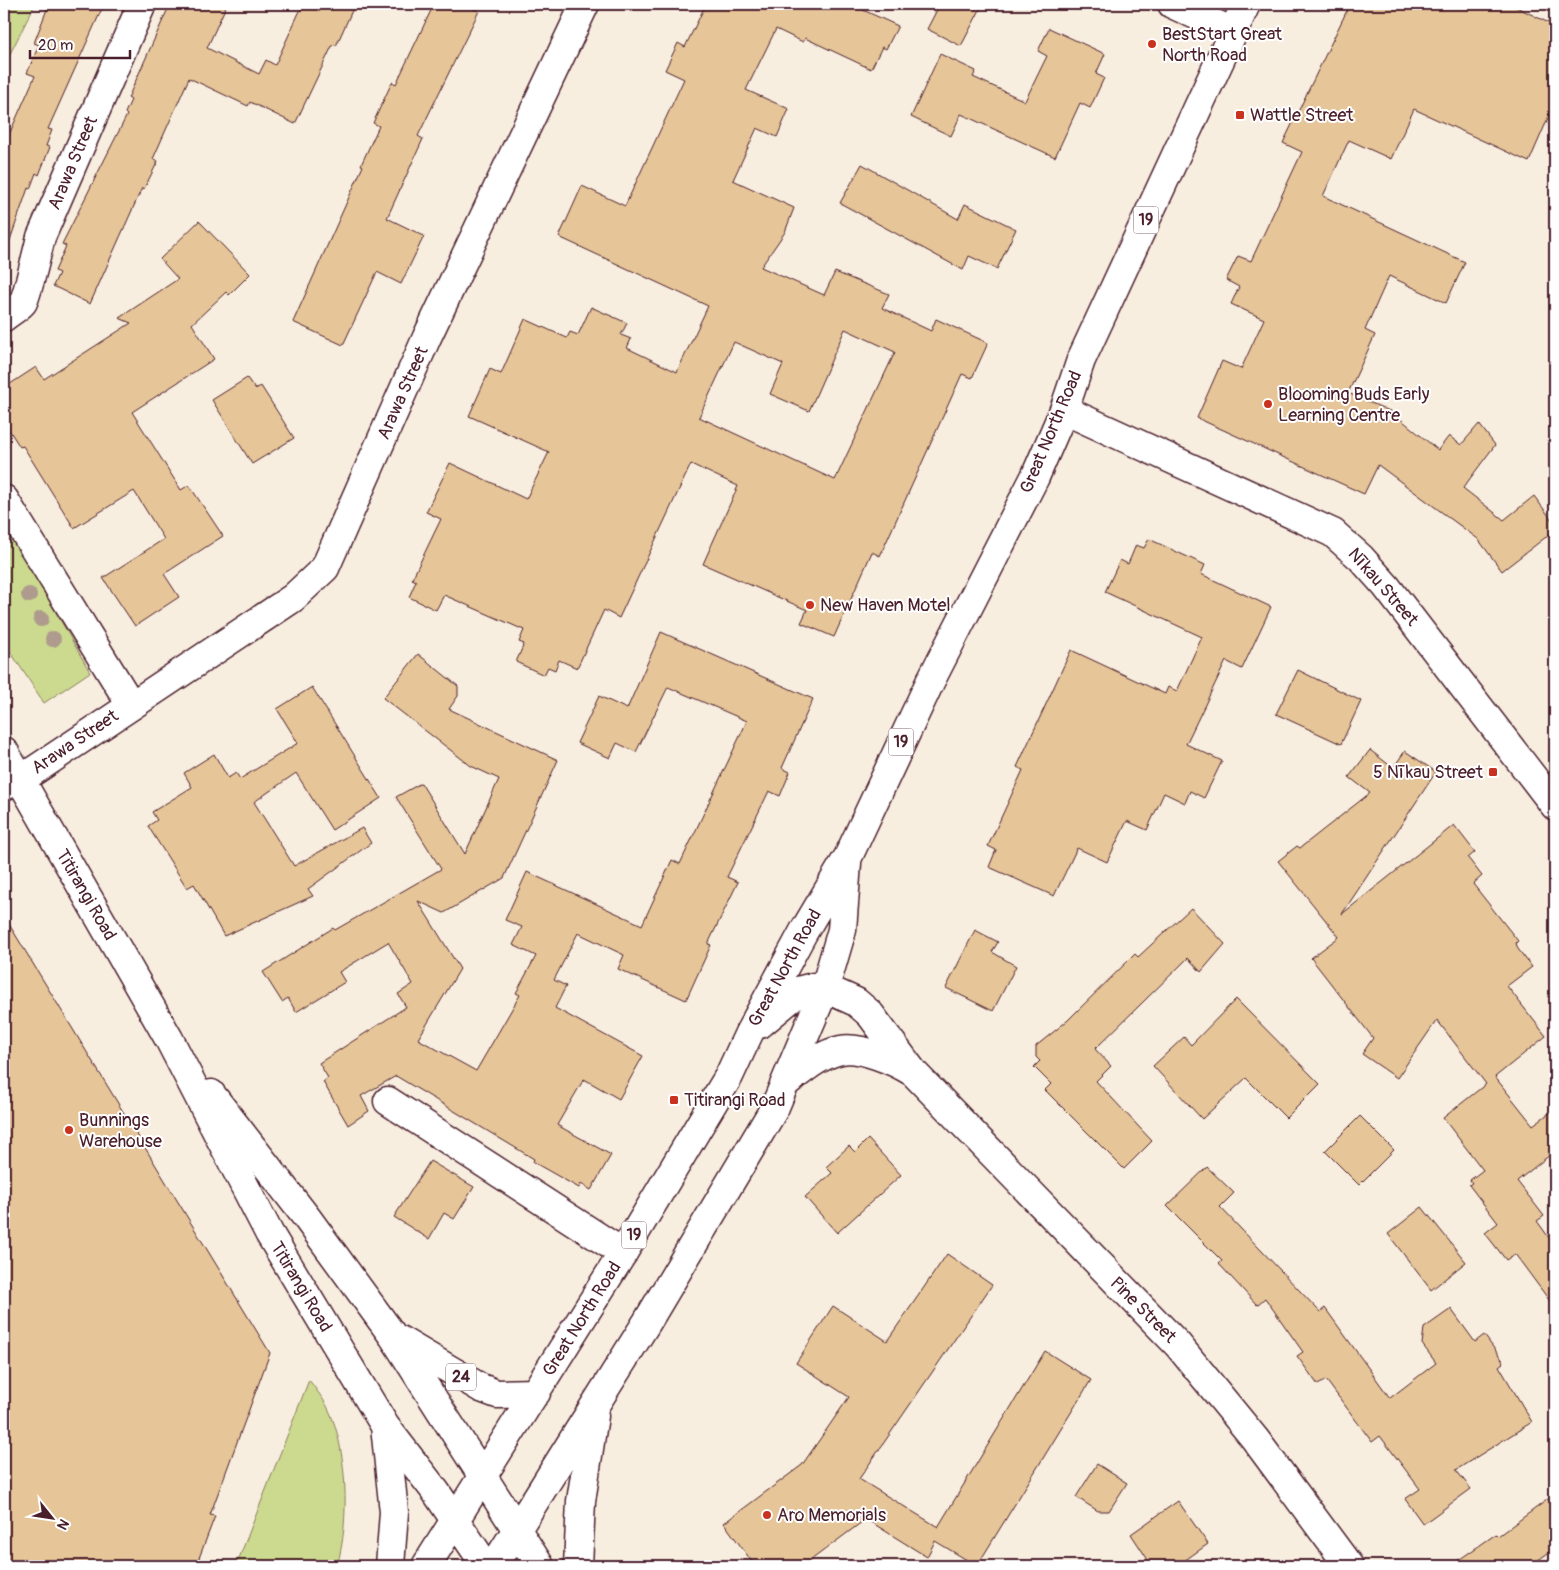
<svg xmlns="http://www.w3.org/2000/svg" width="1559" height="1570" viewBox="0 0 1559 1570" font-family="Pangolin,sans-serif">
<style>
.green{fill:#cbda8e;stroke:#8a7c5c}
.building{fill:#e6c598;stroke:#4a1f2b;fill-rule:evenodd}
.lines{fill:none;stroke-linecap:round;stroke-linejoin:round}
.minor-casing{stroke:#4a1f2b;stroke-width:31}
.major-casing{stroke:#4a1f2b;stroke-width:31}
.minor{stroke:#fff;stroke-width:28}
.major{stroke:#fff;stroke-width:28}
.tree{fill:#ae9b8d}
.poi-dot{fill:#c8321e;stroke:#fff;stroke-width:2}
.labels{text-anchor:middle;dominant-baseline:central;stroke-width:4;stroke-linejoin:round;paint-order:stroke}
.shield{fill:#fff;stroke:#80626b;stroke-width:1}
.shield-label{font-size:16px;font-weight:bold;fill:#4a1f2b}
.poi-label{font-size:18px;fill:#4a1f2b;stroke:#fff;text-anchor:start}
.street-label{font-size:18px;fill:#4a1f2b;stroke:#fff}
</style>
<rect width="100%" height="100%" fill="#f8eee0"/>
<filter id="ink" filterUnits="userSpaceOnUse"><feTurbulence type="fractalNoise" baseFrequency=".02" numOctaves="2"/><feDisplacementMap in="SourceGraphic" scale="10" xChannelSelector="R" yChannelSelector="G"/><feConvolveMatrix kernelMatrix="1 2 1 2 8 2 1 2 1" color-interpolation-filters="sRGB"/></filter>
<g filter="url(#ink)">
<!-- green -->
<path class="green" d="M4,4h31l-31,62z
M4,521l86,151 -46,31 -40,-61z
M309,1380c6,8 13,17 18,26 21,41 23,116 10,160h-101z"/>
<!-- building -->
<path class="building" d="M49,4h55l-56,125 4,1 -6,16 4,1 -11,28 -3,-2 -6,16 -2,-1 -20,58h-4v-100l31,-70 -8,-3 12,-28 -5,-2z
M170,4h57l-20,44 52,26 7,-14 9,5 28,-61h52l-19,42 -3,-2 -38,80 -45,-22 -2,4 -59,-28 -36,81 5,2 -14,28 -2,-1 -52,116 -37,-18 6,-13 -4,-2 11,-25 -4,-2 65,-129 -2,-2 6,-13 -3,-2z
M434,4h30l15,7 -61,125 5,3 -36,79 37,18 -23,48 -24,-12 -34,73 -50,-23 70,-156 -2,-1 18,-39 -6,-3 19,-41 4,2z
M706,4h144l48,22 -12,23 -4,-2 -11,22 -66,-31 -2,4 -27,-13 -30,61 43,19 -12,28 -20,-9 -24,52 61,28 -9,24 -24,35 63,28 11,-23 54,22 -7,14 49,23 5,-12 52,24 -16,35 -10,-4 -82,182 -8,-4 -38,85 -33,-14 6,-13 -104,-46 35,-78 -47,-22 -72,154 -15,-8 -27,58 -18,-8 -4,10 -7,-3 -4,8 -28,-13 8,-18 -5,-2 5,-12 -80,-35 -8,15 -27,-13 7,-16 -4,-2 29,-60 -15,-7 24,-49 76,36 23,-47 -80,-36 21,-47 11,5 24,-55 42,19 3,-6 8,3 13,-28 36,16 -6,12 10,4 -4,9 50,24 31,-66 -149,-69 23,-51 43,20 59,-127 -19,-9 13,-27 7,4zM845,329l50,23 -60,128 -136,-63 35,-75 49,22 -13,30 39,17z
M940,4h43l-22,42 -34,-17z
M1350,4h160l45,22v76l-26,60 -115,-53 -23,50 -42,-19 -26,56 142,66 -19,41 -57,-27 -24,54 10,5 -27,58 44,19 46,38 11,-14 12,9 18,-21 16,21 -32,43 41,32 30,-24 21,28v6l-53,41 -24,-32 -100,-74 -14,29 -167,-76 25,-57 19,8 23,-50 -33,-15 8,-17 -13,-7 12,-24 13,5 51,-109 -19,-9z
M1049,28l56,26 -9,20 8,4 -14,30 -10,-5 -25,54 -94,-43 -10,22 -40,-19 29,-63 36,17 -3,6 52,24 22,-45 -9,-5z
M862,164l96,55 7,-15 51,25 -19,40 -28,-13 -6,14 -123,-67z
M199,221l51,53 -21,21 -3,-3 -34,32 22,35 -82,53 49,78 8,-5 34,51 -59,38 15,23 -44,29 -32,-48 61,-39 -30,-48 -60,37 -51,-82 -3,1 -16,-25v-34l32,-21 8,12 87,-56 -12,-5 59,-39 -18,-20z
M247,378l8,11 6,-3 33,52 -42,26 -40,-64z
M1149,539l56,26 -4,9 70,33 -29,62 -16,-8 -40,83 36,17 -18,37 -14,-7 -5,12 -21,-10 -17,37 -20,-9 -20,41 -30,-14 -23,48 -65,-29 7,-17 -8,-4 35,-76 -6,-3 54,-117 94,44 3,-7 9,4 25,-54 -97,-45 15,-32 8,4 8,-19 8,3z
M661,632l152,67 -31,69 8,4 -10,24 -11,-5 -42,86 11,5 -30,62 3,1 -25,55 -68,-31 6,-14 -46,-22 -24,47 12,6 -11,22 88,48 -24,43 -35,-20 -27,46 54,30 -20,35 -10,-6 -2,4 -46,-26 1,-3 -138,-83 -35,20 8,15 -21,14 -25,-43 5,-4 -9,-15 87,-56 -8,-13 15,-10 -25,-42 -49,30 6,10 -49,30 -8,-14 -6,4 -19,-30 70,-44 2,2 106,-61 -45,-72 25,-14 44,71 34,-75 -28,-13 -88,-68 35,-44 40,32v10l-9,13 109,51 -54,118 -60,35 -26,-12 42,68 -42,70 58,32 44,-76 -4,-2 20,-37 -23,-11 9,-18 -17,-7 22,-48 115,53 30,-65 8,4 67,-143 -79,-34 -32,65 -19,-9 -7,15 -33,-15 22,-47 28,13z
M1298,670l63,31 -20,43 -65,-30z
M312,687l69,111 -49,32 -36,-57 -42,29 40,64 68,-38 9,15 -63,46 5,7 -89,40 -30,-52 -7,4 -39,-62 9,-6 -5,-8 40,-25 -8,-14 30,-19 14,24 8,-5 4,6 58,-36 -21,-34z
M1370,750l23,18 12,-17 31,21 -94,142 112,-89 21,27 -7,6 14,18 -9,8 45,57 -2,2 2,6 14,18 -25,19 39,50 -51,41 38,48 22,-16v42l-38,30 27,35 -7,5 18,25v62l-40,-54 -9,6 -21,-27 13,-10 -29,-38 3,-2 -2,-3 13,-10 -40,-52 43,-34 -49,-64 -40,58 -35,-24 11,-16 -62,-80 28,-21 -61,-76 19,-15 3,2 70,-55 -21,-16z
M1191,908l34,36 -24,28 -13,-14 -93,91 16,17 -15,15 56,60 -28,28 -79,-79 6,-6 -17,-17 6,-6 -4,-4v-11l31,-25 68,-67 3,3z
M4,916l266,437 -60,162 5,1 -19,50h-192z
M975,930l23,12 -6,10 24,14 -23,45 -47,-23z
M1236,999l84,85 -34,34 -40,-40 -44,41 -49,-53 31,-29 7,8z
M1360,1116l34,34 -35,35 -34,-34z
M868,1139l33,36 -64,58 -32,-36 27,-24 -6,-6 23,-21 6,6z
M430,1161l44,26 -20,32 -10,-6 -15,26 -35,-22z
M1207,1167l27,26 -14,14 100,105 5,-4 65,90 46,-35 -14,-19 2,-16 27,-19 24,33 9,-7 20,27 -5,4 33,56 -76,48 15,19 -48,35 -18,-25 15,-10 -40,-53 -8,6 -46,-62 -8,5 -21,-29 6,-4 -38,-54 -8,7 -38,-41 3,-3 -55,-55z
M1422,1207l44,55 -35,28 -43,-56z
M947,1254l45,31 -133,194 79,48 107,-176 46,29 -114,186 -42,-25 -8,16 -61,-38 -63,47h-48l-31,-43 78,-58 47,-68 -53,-34 37,-57 54,35z
M1097,1464l30,19 -18,28h-11l-22,-14z
M1555,1494v54l-25,18h-80l46,-32 2,2z
M1178,1501l30,43 -31,22h-25l-21,-32z"/>
<g class="lines">
<defs>
<path id="minor" d="M1172,4l61,28
M4,317c6,-5 14,-9 19,-15 4,-6 15,-53 18,-65l101,-233
M1064,410l269,123 28,25 25,28 169,220
M4,499l127,206
M4,786l16,-6 273,-182 32,-30 102,-231 158,-333
M825,988l31,14 14,12 44,59 264,272 77,94 94,127
M788,1081c16,-12 33,-27 53,-31 19,-4 54,11 70,21
M388,1101l235,152"/>
<path id="major" d="M4,751l165,288 100,194 116,193 51,66 50,74
M760,1024l41,-34 12,-3 12,1
M211,1094l96,124 86,118 147,230
M398,1339l83,49 16,6 39,-1
M385,1426l9,86 -4,54
M426,1566l197,-313 106,-177 20,-43 55,-102 44,-74 82,-175 105,-205 29,-67 17,-50 165,-356
M494,1566l153,-244 127,-213 51,-121 17,-58 5,-67
M578,1566l3,-65 13,-85"/>
</defs>
<!-- minor casing -->
<use href="#minor" class="minor-casing"/>
<!-- major casing -->
<use href="#major" class="major-casing"/>
<!-- minor -->
<use href="#minor" class="minor"/>
<!-- major -->
<use href="#major" class="major"/>
</g>
<!-- trees -->
<g class="tree">
<circle cx="29" cy="595" r="8"/>
<circle cx="41" cy="619" r="8"/>
<circle cx="53" cy="639" r="8"/>
</g>
</g>
<!-- markers -->
<g class="poi-dot">
<circle cx="1152" cy="44" r="5"/>
<rect x="1235" y="110" width="10" height="10" rx="2.5"/>
<circle cx="1268" cy="404" r="5"/>
<circle cx="810" cy="605" r="5"/>
<rect x="1488" y="767" width="10" height="10" rx="2.5"/>
<rect x="669" y="1095" width="10" height="10" rx="2.5"/>
<circle cx="69" cy="1130" r="5"/>
<circle cx="767" cy="1515" r="5"/>
</g>
<g class="labels">
<!-- shield labels -->
<g class="shield">
<rect x="1133.5" y="206.5" width="25" height="27" rx="4"/>
<rect x="888.5" y="728.5" width="25" height="27" rx="4"/>
<rect x="621.5" y="1221.5" width="25" height="27" rx="4"/>
<rect x="446" y="1363.5" width="30" height="27" rx="4"/>
</g>
<g class="shield-label">
<text x="1146" y="220">19</text>
<text x="901" y="742">19</text>
<text x="634" y="1235">19</text>
<text x="461" y="1377">24</text>
</g>
<!-- poi labels -->
<g class="poi-label">
<text x="1162" y="34">BestStart Great<tspan x="1162" dy="21">North Road</tspan></text>
<text x="1250" y="115">Wattle Street</text>
<text x="1278" y="394">Blooming Buds Early<tspan x="1278" dy="21">Learning Centre</tspan></text>
<text x="820" y="605">New Haven Motel</text>
<text x="1483" y="772" text-anchor="end">5 Nīkau Street</text>
<text x="684" y="1100">Titirangi Road</text>
<text x="79" y="1120">Bunnings<tspan x="79" dy="21">Warehouse</tspan></text>
<text x="777" y="1515">Aro Memorials</text>
</g>
<!-- street labels -->
<g class="street-label">
<text transform="translate(73 163) rotate(-67)">Arawa Street</text>
<text transform="translate(403 393) rotate(-66)">Arawa Street</text>
<text transform="translate(1051 432) rotate(-67)">Great North Road</text>
<text transform="translate(1383 587) rotate(49)">Nīkau Street</text>
<text transform="translate(75 742) rotate(-34)">Arawa Street</text>
<text transform="translate(86 895) rotate(60)">Titirangi Road</text>
<text transform="translate(785 968) rotate(-61)">Great North Road</text>
<text transform="translate(301 1287) rotate(59)">Titirangi Road</text>
<text transform="translate(1143 1310) rotate(45)">Pine Street</text>
<text transform="translate(582 1319) rotate(-58)">Great North Road</text>
</g>
</g>
<!-- margin -->
<rect width="1559" height="1570" fill="none" stroke="#fff" stroke-width="20"/>
<rect x="10" y="10" width="1539" height="1550" fill="none" stroke="#4a1f2b" stroke-width="2" filter="url(#ink)"/>
<!-- north arrow -->
<g transform="translate(52 1518) rotate(120)" stroke="#ffffff" stroke-width="4" paint-order="stroke">
<path d="M0-4L9 19L0 12L-9 19Z" fill="#4a1f2b"/>
<text y="-8" font-size="14" font-weight="bold" text-anchor="middle" fill="#4a1f2b">N</text>
</g>
<!-- scale -->
<path d="M30 50v8h100v-8" fill="none" stroke="#4a1f2b" stroke-width="2.5"/>
<text x="38" y="50" font-size="15" fill="#4a1f2b" stroke="#ffffff" stroke-width="4" paint-order="stroke">20 m</text>
</svg>
